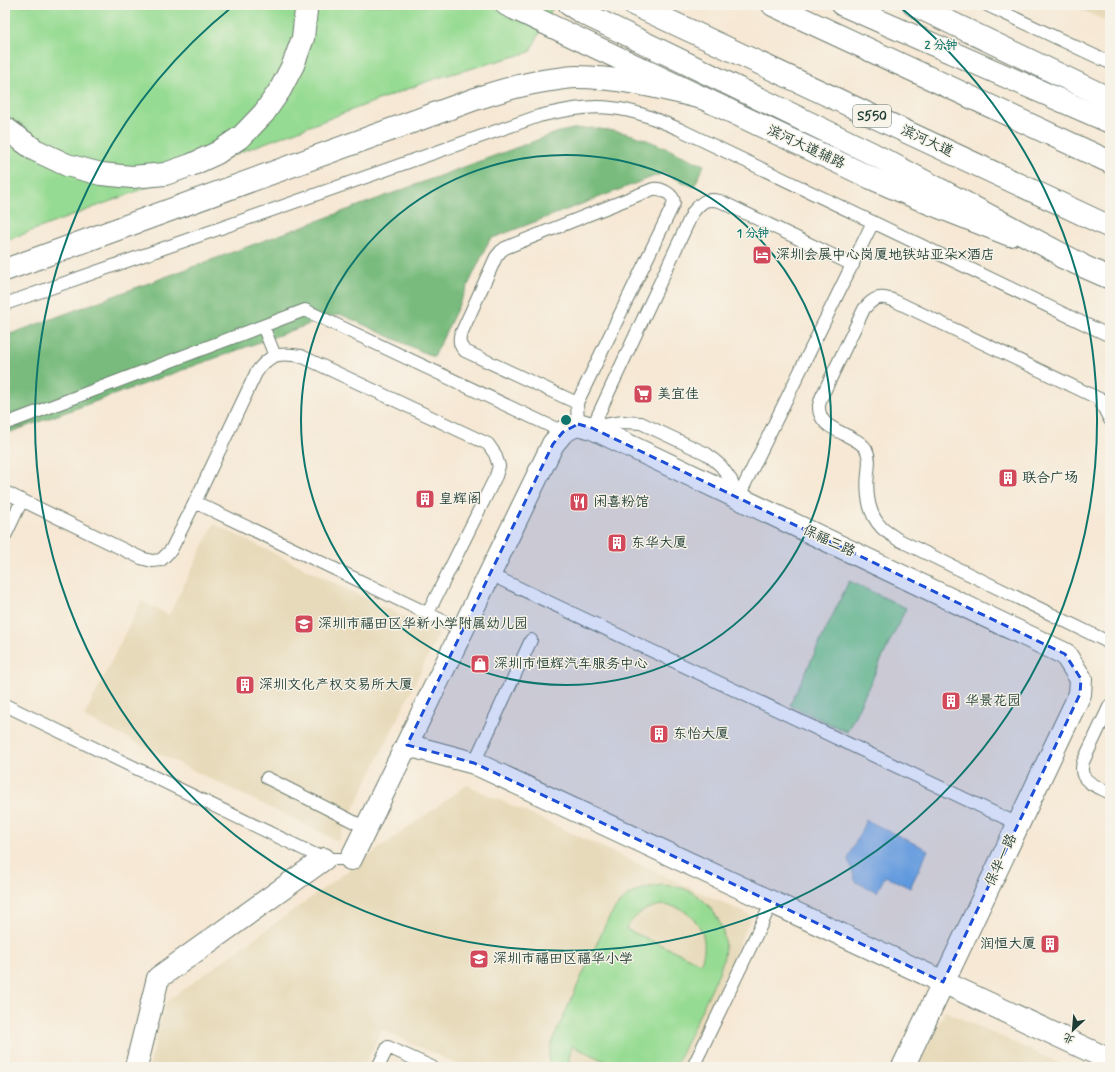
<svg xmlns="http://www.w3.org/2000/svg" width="1115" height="1072" viewBox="0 0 1115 1072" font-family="Mynerve,'LXGW WenKai TC',sans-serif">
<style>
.built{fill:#e7daba}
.green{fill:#96db93;stroke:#5a8c64;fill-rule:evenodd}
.forest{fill:#78bb7d;stroke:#4c7c58}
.water{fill:#6eabe0;stroke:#46748a}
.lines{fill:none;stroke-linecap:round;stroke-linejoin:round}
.service-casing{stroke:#6a796c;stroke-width:14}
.minor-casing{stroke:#6a796c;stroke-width:24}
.primary-casing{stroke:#6a796c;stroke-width:24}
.trunk-casing{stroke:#6a796c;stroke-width:24}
.service{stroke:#fff;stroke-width:12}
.minor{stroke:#fff;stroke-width:22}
.primary{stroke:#fff;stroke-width:22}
.trunk{stroke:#fff;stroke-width:22}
.marked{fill:#1d4ed8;fill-opacity:0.2;stroke:#1d4ed8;stroke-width:3;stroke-dasharray:8 5;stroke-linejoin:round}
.ring{fill:none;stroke:#0f766e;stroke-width:2}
.labels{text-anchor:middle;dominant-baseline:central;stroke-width:3;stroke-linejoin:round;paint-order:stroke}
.shield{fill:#f7f3e8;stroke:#60746a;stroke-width:1}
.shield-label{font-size:13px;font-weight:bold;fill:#1f3d34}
.street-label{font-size:14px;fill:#1f3d34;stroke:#f7f3e8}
.poi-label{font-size:14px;fill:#1f3d34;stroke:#f7f3e8;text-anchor:start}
.centre{fill:#0f766e;stroke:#f7f3e8;stroke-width:2}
.ring-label{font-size:12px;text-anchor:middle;font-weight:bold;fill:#0f766e;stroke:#f7f3e8;stroke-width:3;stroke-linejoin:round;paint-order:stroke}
</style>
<rect width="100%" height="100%" fill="#f7f3e8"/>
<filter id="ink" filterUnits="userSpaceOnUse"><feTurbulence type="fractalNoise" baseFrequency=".025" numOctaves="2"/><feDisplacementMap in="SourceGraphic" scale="8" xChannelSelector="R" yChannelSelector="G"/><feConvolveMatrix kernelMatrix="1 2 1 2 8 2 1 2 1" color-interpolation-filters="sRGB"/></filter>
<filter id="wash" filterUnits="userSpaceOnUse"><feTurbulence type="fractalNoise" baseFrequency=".012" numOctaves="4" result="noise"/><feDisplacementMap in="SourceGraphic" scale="16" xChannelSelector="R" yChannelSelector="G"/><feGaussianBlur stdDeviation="0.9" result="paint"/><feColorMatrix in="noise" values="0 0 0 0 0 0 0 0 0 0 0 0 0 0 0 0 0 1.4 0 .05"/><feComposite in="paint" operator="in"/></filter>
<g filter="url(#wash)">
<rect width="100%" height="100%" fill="#f6e8d4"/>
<!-- built -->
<path class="built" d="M1072,5h38v18z
M214,524l225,110 -101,207 -254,-124 57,-116 28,14z
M467,785l285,131 -69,151h-220l-81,-37 -18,37h-215l17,-65z
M945,1011l122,56h-149z"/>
<!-- green -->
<path class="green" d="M5,5h549l-24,47 -96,27 -429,162z
M849,581l57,27 -59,124 -57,-27z
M663,885c6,1 13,1 19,3 27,9 47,38 42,68 -1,5 -3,10 -4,14l-45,97h-57l-46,-21 -3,11v10h-20v-13l4,-15 55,-120c3,-4 6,-9 9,-13 13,-15 28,-19 46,-21zM663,905c4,1 9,1 13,2 14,5 27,19 28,35 1,7 -1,14 -3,21l-75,-34c10,-16 19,-21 37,-24z"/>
<!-- forest -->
<path class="forest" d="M593,128c13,2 27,3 40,7 24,8 47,20 71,30l-10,22 -31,-14 -173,66 -56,118 -94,-43 -33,11 -302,109v-98l554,-204 14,-3z"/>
<!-- water -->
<path class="water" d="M866,820l62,30 -18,38 -25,-12 -8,16 -21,-10 -8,-23z"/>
</g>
<g filter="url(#ink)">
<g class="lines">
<defs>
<path id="service" d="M987,5l123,58
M5,304l534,-188c24,-6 49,-11 73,-8 23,2 46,12 67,21l431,207
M263,326l12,30
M1099,399l11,21
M577,403l-112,-52c-5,-5 -6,-8 -5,-15l36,-79 5,-6 4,-3 148,-59c8,-1 21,5 21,14l-97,200 1,21
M1110,404l-215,-103c-15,-6 -21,-4 -31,8l-41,85c-2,3 -3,8 -4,11 -2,27 35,27 47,44 4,8 3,16 2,24 -2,19 0,41 14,55 4,4 10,7 15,11l207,101 6,4
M5,424l300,-114 258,122
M594,427l16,-3 13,-2 18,1 66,31 14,12 10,14 6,17
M592,428l101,-216c10,-11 12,-14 27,-11l133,64
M5,492l136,66 11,3 9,-1 10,-10 24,-48 61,-129c13,-19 23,-21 45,-17l187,88 7,10 4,12 -3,10 -68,137
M738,498l135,-276
M195,502l267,128
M5,536l17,-36
M502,580l516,244
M5,705l319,154h27
M1110,705l-27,57c-1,4 -2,8 0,13 4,9 18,13 27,18
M474,763l57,-123
M267,778l99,50
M378,1067l10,-20 44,20
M693,1067l79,-165"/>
<path id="minor" d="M407,745l67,18 636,297
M351,859l202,-415 10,-12 15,-8 14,4 473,226 16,25 -1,15 -177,373
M136,1067l22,-89 166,-119"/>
<path id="primary" d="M507,5l364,173 53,23 86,34
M914,5l196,94
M1062,257l48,21"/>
<path id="trunk" d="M570,5l13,8 290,141 207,110
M635,5l475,222
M773,5l337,157
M843,5l267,117
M5,128l30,22 32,15 34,9 31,3 33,-3 26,-9 26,-12 25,-17 22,-23 16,-23 13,-25 10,-27 3,-28v-5
M5,270l473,-172c27,-9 51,-16 80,-19 6,-1 12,-2 18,-2 43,0 85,11 126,21"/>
</defs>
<!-- service casing -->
<use href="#service" class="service-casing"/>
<!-- minor casing -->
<use href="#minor" class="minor-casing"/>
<!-- primary casing -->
<use href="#primary" class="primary-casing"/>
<!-- trunk casing -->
<use href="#trunk" class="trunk-casing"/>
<!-- service -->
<use href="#service" class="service"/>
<!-- minor -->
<use href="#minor" class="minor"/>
<!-- primary -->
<use href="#primary" class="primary"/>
<!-- trunk -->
<use href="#trunk" class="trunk"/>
</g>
</g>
<!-- marked area -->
<path class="marked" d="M578,424l14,4 473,226 16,25 -1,15 -137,288 -469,-219 -67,-18 146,-301 10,-12z"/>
<!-- distance rings -->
<g class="ring">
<circle cx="566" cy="420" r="265"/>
<path d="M900 7A531 531 0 1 1 232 7"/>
</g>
<!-- icons -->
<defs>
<symbol id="hotel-square" viewBox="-11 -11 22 22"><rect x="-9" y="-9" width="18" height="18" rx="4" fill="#d1495b" stroke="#f7f3e8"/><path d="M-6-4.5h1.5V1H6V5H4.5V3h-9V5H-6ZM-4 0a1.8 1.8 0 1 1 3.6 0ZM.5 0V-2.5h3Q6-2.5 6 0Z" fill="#fff"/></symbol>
<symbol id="supermarket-square" viewBox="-11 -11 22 22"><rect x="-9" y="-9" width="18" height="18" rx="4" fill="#d1495b" stroke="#f7f3e8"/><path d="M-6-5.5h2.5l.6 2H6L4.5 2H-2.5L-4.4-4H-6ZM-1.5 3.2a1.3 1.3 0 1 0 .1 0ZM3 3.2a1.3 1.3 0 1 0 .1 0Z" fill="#fff"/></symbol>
<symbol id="building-square" viewBox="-11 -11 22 22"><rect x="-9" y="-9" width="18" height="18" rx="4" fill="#d1495b" stroke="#f7f3e8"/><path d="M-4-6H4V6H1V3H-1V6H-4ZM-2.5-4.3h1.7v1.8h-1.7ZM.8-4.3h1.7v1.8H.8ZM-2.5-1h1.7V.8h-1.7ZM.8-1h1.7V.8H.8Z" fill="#fff"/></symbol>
<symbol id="restaurant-square" viewBox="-11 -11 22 22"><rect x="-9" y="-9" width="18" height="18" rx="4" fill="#d1495b" stroke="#f7f3e8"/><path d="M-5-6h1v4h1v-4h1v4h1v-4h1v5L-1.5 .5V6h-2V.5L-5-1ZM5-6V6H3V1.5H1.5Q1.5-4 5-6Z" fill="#fff"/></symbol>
<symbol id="school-square" viewBox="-11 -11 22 22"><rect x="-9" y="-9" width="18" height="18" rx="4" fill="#d1495b" stroke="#f7f3e8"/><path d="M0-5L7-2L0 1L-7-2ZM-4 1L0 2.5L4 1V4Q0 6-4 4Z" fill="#fff"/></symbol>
<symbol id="shop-square" viewBox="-11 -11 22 22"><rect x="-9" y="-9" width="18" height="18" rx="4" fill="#d1495b" stroke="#f7f3e8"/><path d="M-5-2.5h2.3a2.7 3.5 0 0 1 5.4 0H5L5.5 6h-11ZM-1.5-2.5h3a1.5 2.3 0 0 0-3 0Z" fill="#fff"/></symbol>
</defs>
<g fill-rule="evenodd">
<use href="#hotel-square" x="751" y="244" width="22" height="22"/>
<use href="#supermarket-square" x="632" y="383" width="22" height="22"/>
<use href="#building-square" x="997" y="467" width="22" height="22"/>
<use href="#building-square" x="414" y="488" width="22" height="22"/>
<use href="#restaurant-square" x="568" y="491" width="22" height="22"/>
<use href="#building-square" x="606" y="532" width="22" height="22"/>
<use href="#school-square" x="293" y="613" width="22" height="22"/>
<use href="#shop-square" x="469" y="653" width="22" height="22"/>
<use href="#building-square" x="234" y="674" width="22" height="22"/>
<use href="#building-square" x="940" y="690" width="22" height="22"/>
<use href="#building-square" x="648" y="723" width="22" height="22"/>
<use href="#building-square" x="1039" y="933" width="22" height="22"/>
<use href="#school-square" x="468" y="948" width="22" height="22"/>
</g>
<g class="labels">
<!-- shield labels -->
<rect class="shield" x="853" y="105" width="38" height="22" rx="3"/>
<g class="shield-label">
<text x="872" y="116">S550</text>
</g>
<!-- street labels -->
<g class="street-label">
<text transform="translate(927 141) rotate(25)">滨河大道</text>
<text transform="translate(806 147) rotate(25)">滨河大道辅路</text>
<text transform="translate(829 541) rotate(25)">保福三路</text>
<text transform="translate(1001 860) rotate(-65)">保华一路</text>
</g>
<!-- poi labels -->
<g class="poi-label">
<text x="776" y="255">深圳会展中心岗厦地铁站亚朵X酒店</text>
<text x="657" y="394">美宜佳</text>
<text x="1022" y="478">联合广场</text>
<text x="439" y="499">皇辉阁</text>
<text x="593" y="502">闲喜粉馆</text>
<text x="631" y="543">东华大厦</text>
<text x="318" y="624">深圳市福田区华新小学附属幼儿园</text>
<text x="494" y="664">深圳市恒辉汽车服务中心</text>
<text x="259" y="685">深圳文化产权交易所大厦</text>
<text x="965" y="701">华景花园</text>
<text x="673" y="734">东怡大厦</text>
<text x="1036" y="944" text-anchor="end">润恒大厦</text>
<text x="493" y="959">深圳市福田区福华小学</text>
</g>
</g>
<circle cx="566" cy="420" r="6" class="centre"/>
<g class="ring-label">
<text x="941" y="49">2 分钟</text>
<text x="753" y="237">1 分钟</text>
</g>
<!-- margin -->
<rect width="1115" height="1072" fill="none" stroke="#f7f3e8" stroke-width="20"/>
<!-- north arrow -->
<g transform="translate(1073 1030) rotate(206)" stroke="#f7f3e8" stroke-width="3" paint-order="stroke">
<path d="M0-3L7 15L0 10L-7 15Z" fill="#1f3d34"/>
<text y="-6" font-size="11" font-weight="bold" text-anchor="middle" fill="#1f3d34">北</text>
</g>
</svg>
